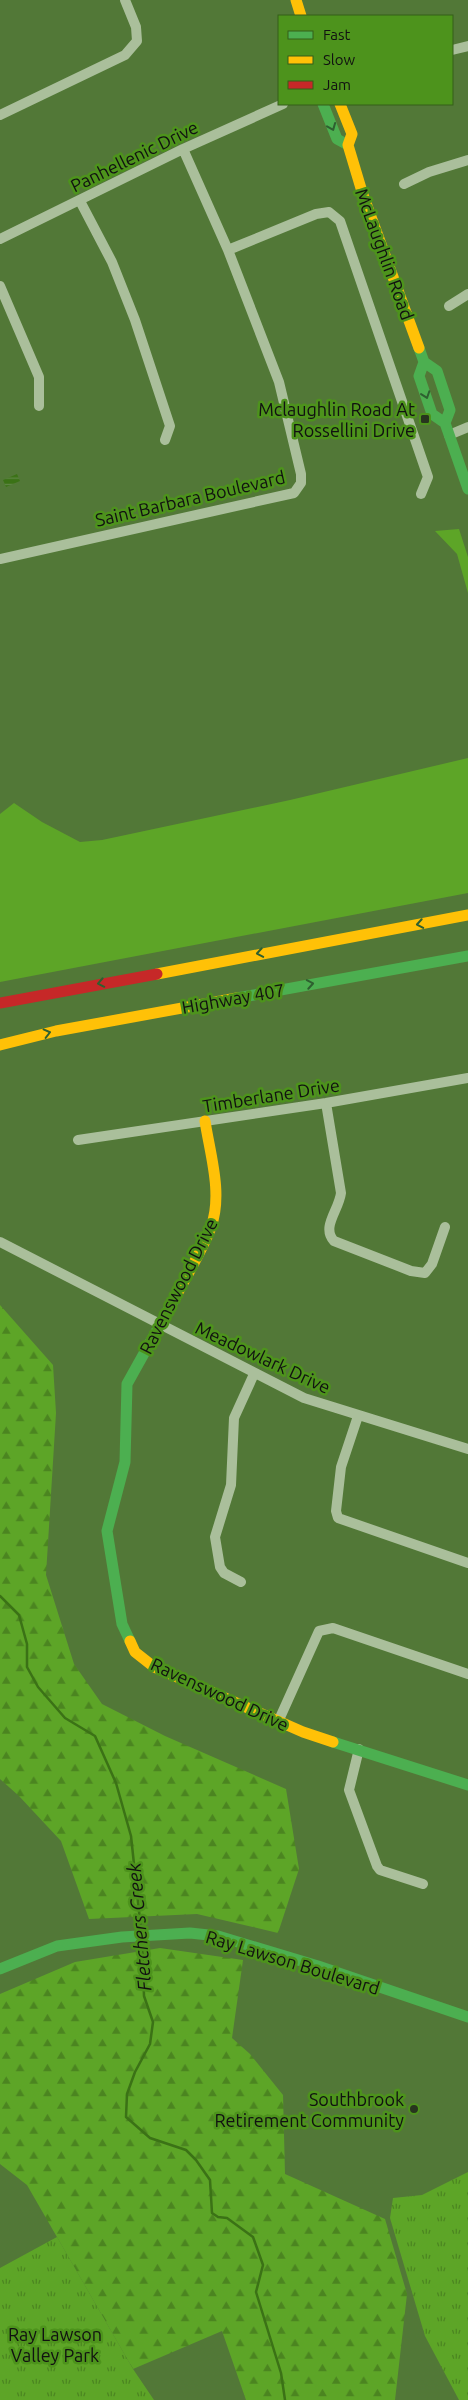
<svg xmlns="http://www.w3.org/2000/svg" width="468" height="2400" viewBox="0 0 468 2400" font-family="Ubuntu,sans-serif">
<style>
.grass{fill:#5da527}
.forest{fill:url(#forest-firs)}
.park{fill:url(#park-tufts)}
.water{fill:url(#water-rules)}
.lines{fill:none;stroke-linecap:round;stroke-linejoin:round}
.stream{stroke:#3b7216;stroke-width:2.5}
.street{stroke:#aabf9b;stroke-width:10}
.fast{stroke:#4caf50;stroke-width:11}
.slow{stroke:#ffc107;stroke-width:11}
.jam{stroke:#c62828;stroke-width:11}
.oneway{stroke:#2e6030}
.poi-dot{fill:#28351e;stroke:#4d931c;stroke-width:2}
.labels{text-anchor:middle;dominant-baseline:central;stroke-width:5;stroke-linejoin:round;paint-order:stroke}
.street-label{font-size:18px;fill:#111;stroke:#4d931c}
.poi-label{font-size:18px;fill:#111;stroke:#4d931c;text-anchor:end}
.park-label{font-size:18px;fill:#111;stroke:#4d931c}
.water-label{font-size:19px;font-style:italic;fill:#111;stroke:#4d931c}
</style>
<defs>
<pattern id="forest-firs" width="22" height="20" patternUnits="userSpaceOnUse" patternTransform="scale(1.25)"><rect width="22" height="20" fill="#5da527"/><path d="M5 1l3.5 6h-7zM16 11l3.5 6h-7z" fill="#4b8520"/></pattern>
<pattern id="park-tufts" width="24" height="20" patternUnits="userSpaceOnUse" patternTransform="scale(1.25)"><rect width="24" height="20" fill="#5da527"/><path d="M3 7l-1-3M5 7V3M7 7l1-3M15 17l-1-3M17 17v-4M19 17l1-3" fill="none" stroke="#4b8520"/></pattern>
<pattern id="water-rules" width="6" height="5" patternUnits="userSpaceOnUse" patternTransform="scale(1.25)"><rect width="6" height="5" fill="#3b7216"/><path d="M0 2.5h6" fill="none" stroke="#608747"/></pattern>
</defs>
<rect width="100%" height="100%" fill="#527837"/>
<!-- grass -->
<path class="grass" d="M459,529l9,28v36l-11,-39 -22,-23z
M468,758v135l-468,89v-168l14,-11 28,19 38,20 22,-2 188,-40z"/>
<!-- forest -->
<path class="forest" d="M0,1305l53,60 3,48 -10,162 28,89 28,40 63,32 121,53 13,80 -21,64 -81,-19 -108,5 -28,-78 -42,-45 -19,-17z
M160,1948l83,12 -11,78 18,16 33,41 2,79 100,45 22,75 -12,106h-149l-24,-69 -89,38 -106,-184 -27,-21v-170l75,-32z"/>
<!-- park -->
<path class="park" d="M468,2172v228h-9l-34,-64 -35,-118 3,-20 29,-3z
M57,2237l76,132 21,31h-154v-132z"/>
<!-- water -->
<path class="water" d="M17,474l3,7 -14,6 -3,-7z"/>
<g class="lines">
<!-- stream -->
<path class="stream" d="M0,1596l19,19 8,29v23l11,20 27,31 30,18 21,47 15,53 10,94
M142,1940l2,56 9,26 -3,22 -15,28 -8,22 -1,23 24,21 36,12 10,10 14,20 2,33 6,4 9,1 26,19 10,28 -7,27 25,81 4,27"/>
<!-- street -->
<path class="street" d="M452,50l16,-4
M0,115l125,-60 12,-14 -1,-14 -11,-27
M404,184l25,-12 39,-12
M80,201l32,61 23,58 35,106 -5,14
M0,239l183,-90 100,-45
M228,250l88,-36 13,-2 11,9 88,256 -7,17
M0,286l39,91v29
M449,306l19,-12
M449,435l19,-8
M0,559l294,-66 7,-10v-9l-22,-92 -51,-132 -45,-101
M326,1103l15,90c-2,17 -20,34 -7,48l77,30 14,2 7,-9 13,-37
M78,1140l248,-37 142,-25
M0,1242l304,156 164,51
M358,1416l-17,51 -5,44 2,7 130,45
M241,1582l-17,-9 -4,-6 -5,-30 16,-52 3,-67 20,-44
M278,1722l41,-91 14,-3 135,46
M359,1749l-10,41 28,76 3,4 43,14"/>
<!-- fast -->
<path class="fast" d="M323,104l14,35 11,6
M419,348l5,14 13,9 13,39 -5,13
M424,362l-5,14 13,38 13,9 23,66
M237,998l231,-42
M130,1641l-8,-17 -15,-93 18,-69 2,-78 49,-88
M333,1742l135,43
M0,1969l57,-23 65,-9 68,-4 28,3 100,30 150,51"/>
<!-- slow -->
<path class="slow" d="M296,0l5,16
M340,104l12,30 -4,11 15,50 56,153
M157,974l311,-59
M0,1045l56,-14 181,-33
M176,1296c12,-23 26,-45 35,-69 12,-33 -1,-73 -6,-106
M130,1641l5,11 19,15 149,65 30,10"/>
<!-- jam -->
<path class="jam" d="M0,1003l157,-29"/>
</g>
<!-- one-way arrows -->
<defs><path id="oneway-chevron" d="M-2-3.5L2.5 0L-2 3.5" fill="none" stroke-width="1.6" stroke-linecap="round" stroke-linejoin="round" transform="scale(1.25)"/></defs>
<g class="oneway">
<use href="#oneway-chevron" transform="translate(332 127) rotate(68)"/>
<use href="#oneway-chevron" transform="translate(426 395) rotate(71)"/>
<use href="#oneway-chevron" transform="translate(420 924) rotate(170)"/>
<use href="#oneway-chevron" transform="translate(260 953) rotate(170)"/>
<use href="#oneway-chevron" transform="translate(101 983) rotate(169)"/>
<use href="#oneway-chevron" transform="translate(310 984) rotate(-10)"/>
<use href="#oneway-chevron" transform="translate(47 1033) rotate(-14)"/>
</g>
<!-- markers -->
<g class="poi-dot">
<rect x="420" y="414" width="10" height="10" rx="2.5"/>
<circle cx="414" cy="2109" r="5"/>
</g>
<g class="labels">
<!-- street labels -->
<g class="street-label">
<text transform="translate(134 156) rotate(-26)">Panhellenic Drive</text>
<text transform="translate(385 254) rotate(70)">McLaughlin Road</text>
<text transform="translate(190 498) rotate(-13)">Saint Barbara Boulevard</text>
<text transform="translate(233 998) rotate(-10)">Highway 407</text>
<text transform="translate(271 1095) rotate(-9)">Timberlane Drive</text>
<text transform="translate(178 1286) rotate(-63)">Ravenswood Drive</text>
<text transform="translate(263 1357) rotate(25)">Meadowlark Drive</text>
<text transform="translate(220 1694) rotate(25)">Ravenswood Drive</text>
<text transform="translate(293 1962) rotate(17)">Ray Lawson Boulevard</text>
</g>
<!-- poi labels -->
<g class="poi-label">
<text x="415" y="409">Mclaughlin Road At<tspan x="415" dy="21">Rossellini Drive</tspan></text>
<text x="404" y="2099">Southbrook<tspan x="404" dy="21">Retirement Community</tspan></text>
</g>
<!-- park labels -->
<g class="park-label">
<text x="55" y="2334">Ray Lawson<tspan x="55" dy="21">Valley Park</tspan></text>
</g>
<!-- water labels -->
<g class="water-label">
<text transform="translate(139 1927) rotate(-95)">Fletchers Creek</text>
</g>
</g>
<!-- legend -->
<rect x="278" y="15" width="175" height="90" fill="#4d931c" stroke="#355f18"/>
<rect x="288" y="31" width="25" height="8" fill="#4caf50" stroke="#355f18"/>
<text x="323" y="40" font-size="15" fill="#111111">Fast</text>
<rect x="288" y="56" width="25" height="8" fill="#ffc107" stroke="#355f18"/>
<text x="323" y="65" font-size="15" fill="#111111">Slow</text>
<rect x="288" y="81" width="25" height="8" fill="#c62828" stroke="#355f18"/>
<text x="323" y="90" font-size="15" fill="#111111">Jam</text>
</svg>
